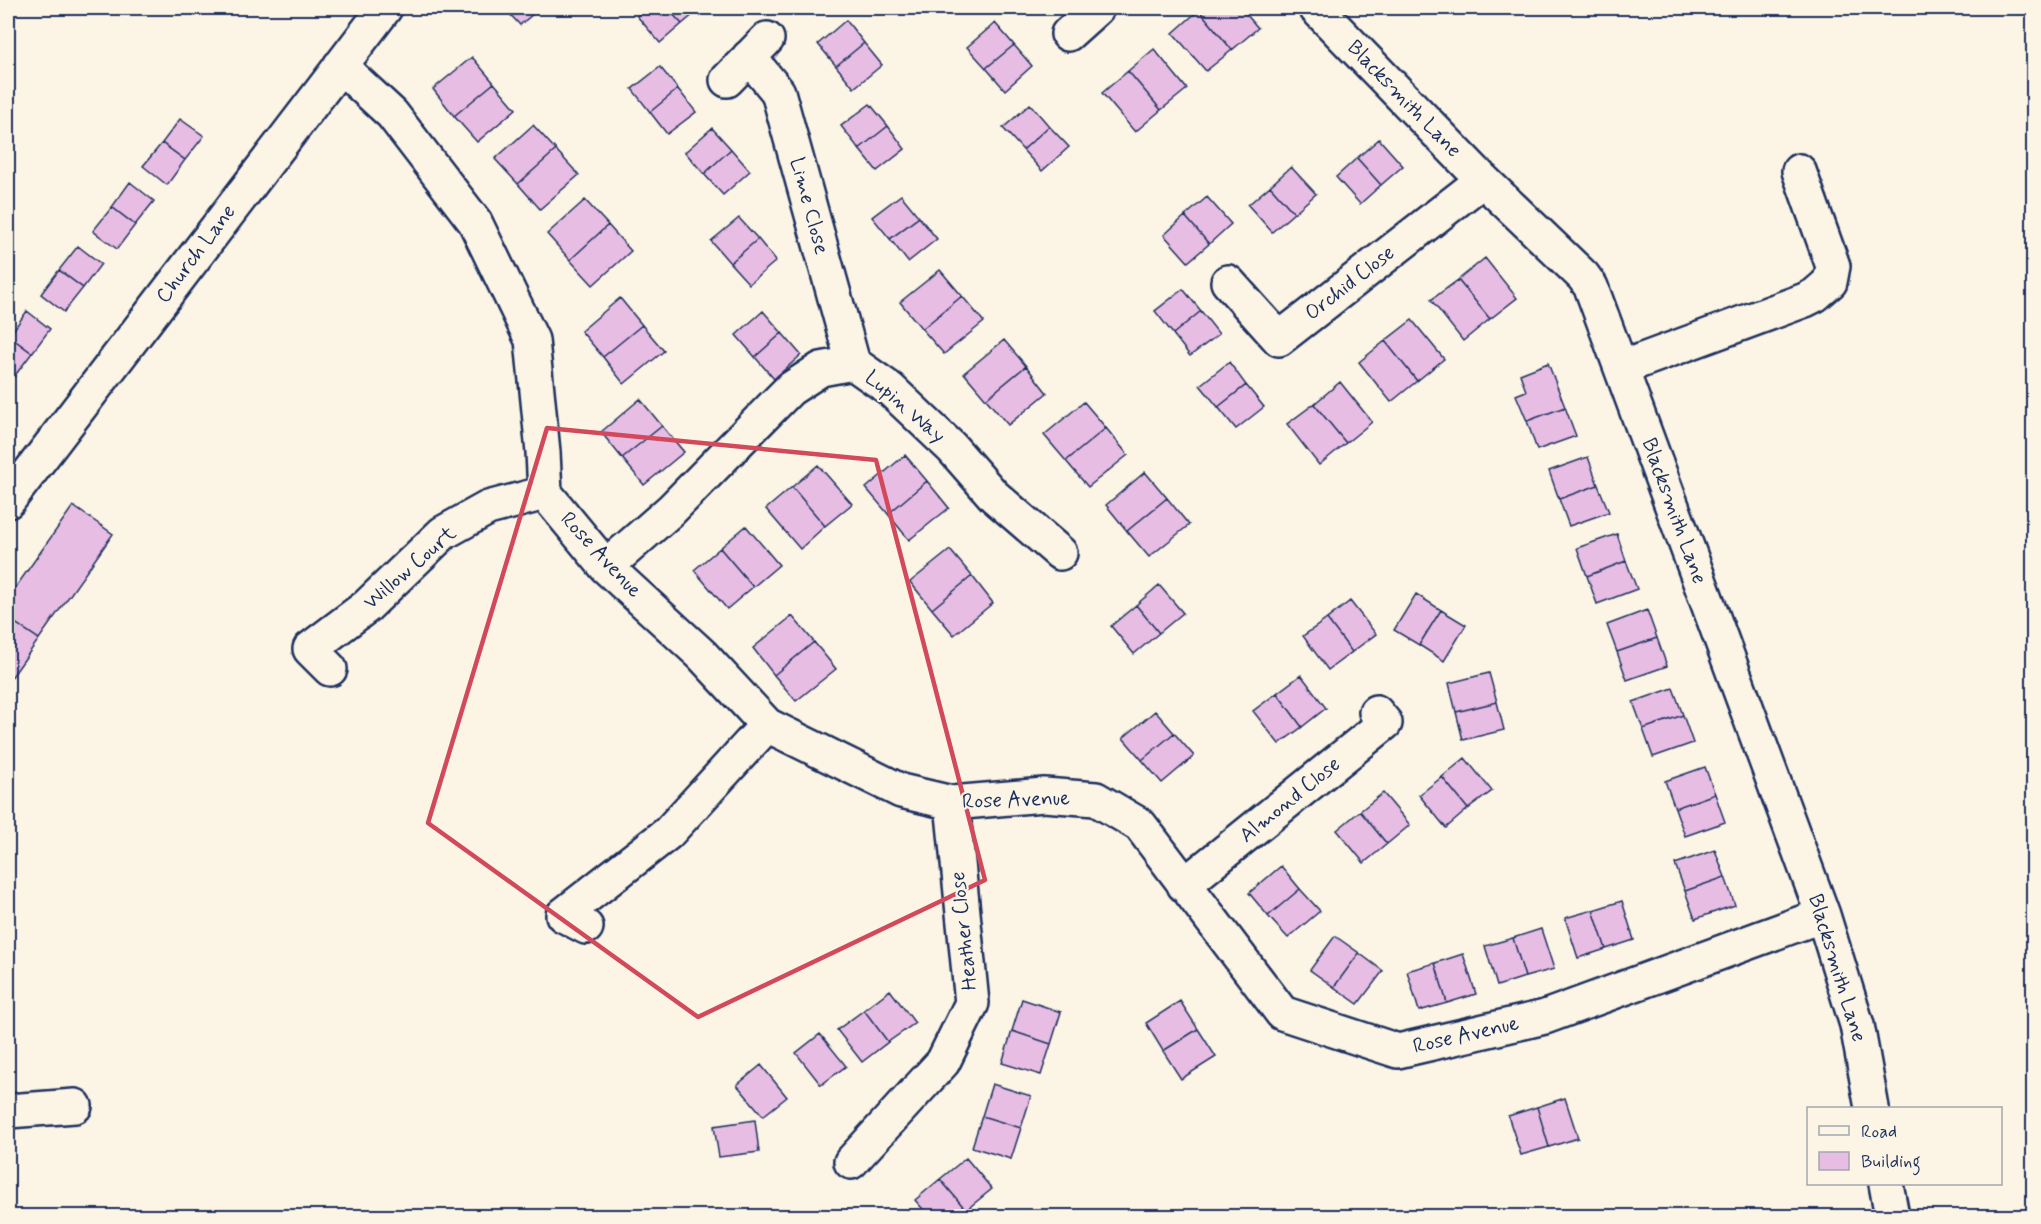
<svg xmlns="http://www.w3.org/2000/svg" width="2041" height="1224" viewBox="0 0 2041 1224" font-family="Mynerve,sans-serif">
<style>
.building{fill:#e8bde3;stroke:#1b2f5e;stroke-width:1.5}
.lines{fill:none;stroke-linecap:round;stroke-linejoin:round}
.minor-casing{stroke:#1b2f5e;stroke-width:38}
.minor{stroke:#fcf5e5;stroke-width:33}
.marked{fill:none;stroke:#d1495b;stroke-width:4.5;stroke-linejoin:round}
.labels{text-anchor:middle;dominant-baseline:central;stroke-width:4.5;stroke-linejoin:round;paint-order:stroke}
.street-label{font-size:21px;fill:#1b2f5e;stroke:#fcf5e5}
</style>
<rect width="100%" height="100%" fill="#fcf5e5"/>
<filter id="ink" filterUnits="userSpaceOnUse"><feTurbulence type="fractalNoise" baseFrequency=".0167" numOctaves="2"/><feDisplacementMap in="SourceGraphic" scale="12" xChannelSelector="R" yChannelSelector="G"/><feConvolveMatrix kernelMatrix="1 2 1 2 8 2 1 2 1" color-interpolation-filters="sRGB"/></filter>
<g filter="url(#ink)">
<!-- building -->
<path class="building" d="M504,8h36l-20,17z
M646,8h21l15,16 -22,19 -23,-27z
M667,8h34l-19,16z
M1203,8h38l17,20 -26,22 -33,-40z
M1199,10l33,40 -26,21 -33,-38z
M846,20l18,23 -28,23 -18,-22z
M995,23l19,22 -28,23 -19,-21z
M864,43l18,22 -28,23 -18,-22z
M1014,45l18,21 -27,24 -19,-22z
M1154,49l33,40 -26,21 -33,-39z
M472,57l22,26 -40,33 -21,-27z
M660,67l18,22 -28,23 -18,-23z
M1128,71l33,39 -26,22 -33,-39z
M494,83l22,26 -39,33 -23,-26z
M678,89l18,23 -29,22 -17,-22z
M870,104l18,22 -29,23 -18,-23z
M1030,104l19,22 -26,24 -20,-22z
M180,119l24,17 -19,24 -23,-17z
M533,125l23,25 -38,34 -23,-25z
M888,126l17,23 -28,22 -18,-22z
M1049,126l20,21 -27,24 -19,-21z
M712,128l19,21 -27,25 -19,-22z
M1379,139l24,27 -22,19 -24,-27z
M162,143l23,17 -18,25 -24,-19z
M731,149l19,22 -27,24 -19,-21z
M556,150l23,25 -39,34 -22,-25z
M1357,158l24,27 -21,19 -24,-27z
M1291,167l25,27 -22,19 -24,-27z
M130,182l24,19 -19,24 -23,-18z
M1270,186l24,27 -22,19 -24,-27z
M901,195l18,22 -29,22 -18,-22z
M1207,197l24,27 -22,20 -24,-28z
M585,200l23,25 -38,35 -23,-26z
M112,207l23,18 -18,24 -24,-18z
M1185,216l24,28 -21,18 -24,-27z
M919,217l18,22 -29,23 -18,-23z
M739,218l19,21 -28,24 -19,-22z
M608,225l23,26 -38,34 -23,-25z
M758,239l18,22 -27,23 -19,-21z
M78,246l23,18 -18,24 -24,-18z
M1485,258l32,40 -27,21 -32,-39z
M59,270l24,18 -19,24 -23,-18z
M940,270l22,26 -40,33 -22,-27z
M1458,280l32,39 -27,22 -32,-41z
M1183,289l18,22 -28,23 -18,-23z
M962,296l22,26 -40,32 -22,-25z
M620,298l22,27 -39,32 -22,-26z
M27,311l23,18 -18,24 -23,-17z
M763,311l19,22 -27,24 -19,-22z
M1201,311l18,23 -29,22 -17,-22z
M1412,320l32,39 -27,22 -32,-40z
M642,325l22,26 -40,33 -21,-27z
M782,333l19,22 -27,24 -19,-22z
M9,336l23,17 -19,25 -5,-5z
M1004,340l22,26 -40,33 -22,-26z
M1385,341l32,40 -26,21 -32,-40z
M1229,362l17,23 -28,22 -18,-22z
M1548,363l17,44 -38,14 -11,-26 10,-4 -6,-17z
M1026,366l21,27 -39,32 -22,-26z
M1340,382l32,40 -26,21 -32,-39z
M1246,385l18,22 -28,22 -18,-22z
M640,399l22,27 -40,32 -21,-26z
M1084,402l22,26 -40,33 -22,-26z
M1314,404l32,39 -27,22 -32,-41z
M1565,407l11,29 -39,14 -10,-29z
M662,426l22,26 -40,33 -22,-27z
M1106,428l22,27 -40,32 -22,-26z
M905,455l22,26 -39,33 -22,-26z
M1588,457l10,28 -39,14 -10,-28z
M818,465l34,39 -27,22 -33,-39z
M1145,472l22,26 -40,33 -21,-26z
M927,481l22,27 -40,32 -21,-26z
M1598,485l11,27 -40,14 -10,-27z
M792,487l33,39 -25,23 -34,-40z
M1167,498l22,27 -40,32 -22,-26z
M73,506l40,28 -74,105 -31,-21v-20z
M746,526l33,39 -26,22 -33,-39z
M1617,534l9,27 -39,15 -10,-28z
M720,548l33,39 -26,22 -33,-39z
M950,550l22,26 -40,33 -22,-27z
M1626,561l11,28 -40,15 -10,-28z
M972,576l21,27 -39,32 -22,-26z
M1159,585l24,28 -24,20 -23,-28z
M1416,594l25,16 -22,35 -25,-15z
M1350,601l26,33 -24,18 -25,-33z
M1136,605l23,28 -25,21 -23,-28z
M1441,610l25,15 -22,36 -25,-16z
M1647,610l10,28 -40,14 -10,-27z
M792,616l22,26 -40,33 -21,-27z
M8,618l31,21 -28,39 -3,-3z
M1327,619l25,33 -24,18 -25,-34z
M1657,638l10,28 -40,14 -10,-28z
M814,642l22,27 -40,32 -22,-26z
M1489,673l8,29 -41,10 -7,-29z
M1301,675l25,33 -24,19 -25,-34z
M1673,688l10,27 -40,14 -10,-27z
M1277,693l25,34 -23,17 -26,-33z
M1497,702l7,28 -41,10 -7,-28z
M1155,711l19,22 -32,27 -19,-22z
M1683,715l10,28 -40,14 -10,-28z
M1174,733l20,23 -32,27 -20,-23z
M1465,758l27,33 -24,18 -26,-32z
M1705,767l10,27 -40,14 -10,-27z
M1442,777l26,32 -22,19 -27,-33z
M1383,793l27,32 -23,19 -27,-33z
M1715,794l10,28 -40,14 -10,-28z
M1360,811l27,33 -23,19 -27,-33z
M1715,850l10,27 -40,14 -10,-27z
M1281,866l19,23 -32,27 -19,-23z
M1725,877l10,28 -40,14 -10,-28z
M1300,889l20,22 -32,27 -20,-22z
M1622,901l12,39 -28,9 -13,-39z
M1593,910l13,39 -28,9 -13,-40z
M1541,929l13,40 -29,8 -12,-39z
M1335,936l24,17 -25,34 -24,-17z
M1513,938l12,39 -28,9 -12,-40z
M1359,953l24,18 -25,33 -24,-17z
M1463,954l13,40 -29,9 -12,-40z
M1435,963l12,40 -28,8 -12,-40z
M890,990l25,33 -27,19 -24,-32z
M1022,999l39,13 -10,32 -39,-13z
M1180,1001l18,28 -35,22 -17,-28z
M864,1010l24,32 -26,20 -25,-32z
M1198,1029l18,28 -35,22 -18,-28z
M1012,1031l39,13 -10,31 -39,-12z
M820,1034l26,32 -25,19 -25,-32z
M761,1065l26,32 -24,19 -26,-31z
M992,1084l39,12 -10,32 -39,-12z
M1565,1098l13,40 -29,9 -12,-40z
M1537,1107l12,40 -28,8 -13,-39z
M982,1116l39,12 -10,31 -39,-12z
M755,1120l4,32 -40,5 -5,-31z
M966,1158l26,31 -26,21 -26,-31z
M940,1179l26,31 -7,6h-30l-14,-16z"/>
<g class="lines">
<defs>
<path id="minor" d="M1316,8l167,172 100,96 8,11 232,628 34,110 15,83
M1068,34l29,-26
M749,57l29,35 75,271
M340,66l52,48 83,108 57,118 11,112 2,41 61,74 96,88 65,70 134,66 51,12 92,-8 52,4 44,26 142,188 116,38 147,-34 278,-102
M727,80l40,-41
M1228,282l51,57 204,-159
M1621,368l184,-68 10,-5 15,-13 3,-16 -34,-95
M8,501l377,-493
M606,567l65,-57 119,-121 31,-20 32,-6 37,26 62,59 42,48 66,57
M330,669l-20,-20 57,-43 76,-73 45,-25 57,-15
M1184,885l201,-162 -9,-11
M586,927l-23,-12 105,-82 99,-108
M8,1111l67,-5
M851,1162l92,-100 29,-59 -20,-200
M1886,1184l6,32"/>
</defs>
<!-- minor casing -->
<use href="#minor" class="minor-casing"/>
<!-- minor -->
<use href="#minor" class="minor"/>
</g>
</g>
<!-- marked area -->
<path class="marked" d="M547,428l329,32 109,420 -287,137 -270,-194z"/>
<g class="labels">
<!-- street labels -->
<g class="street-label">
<text transform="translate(1404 99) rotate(46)">Blacksmith Lane</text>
<text transform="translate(809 206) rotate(75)">Lime Close</text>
<text transform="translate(196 254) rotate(-53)">Church Lane</text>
<text transform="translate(1350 283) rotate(-38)">Orchid Close</text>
<text transform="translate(905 407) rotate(41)">Lupin Way</text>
<text transform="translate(1674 511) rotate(70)">Blacksmith Lane</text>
<text transform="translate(601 555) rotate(47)">Rose Avenue</text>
<text transform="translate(410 568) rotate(-41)">Willow Court</text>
<text transform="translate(1016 800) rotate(-2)">Rose Avenue</text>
<text transform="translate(1290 800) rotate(-39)">Almond Close</text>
<text transform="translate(964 931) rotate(-96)">Heather Close</text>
<text transform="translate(1837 968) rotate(73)">Blacksmith Lane</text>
<text transform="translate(1466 1035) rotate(-13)">Rose Avenue</text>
</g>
</g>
<!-- margin -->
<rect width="2041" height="1224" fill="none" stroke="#fcf5e5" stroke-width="30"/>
<rect x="15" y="15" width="2011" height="1194" fill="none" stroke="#1b2f5e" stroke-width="2" filter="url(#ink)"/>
<!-- legend -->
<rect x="1807" y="1107" width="195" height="78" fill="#fcf5e5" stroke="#a2a6af" stroke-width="1.5"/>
<rect x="1819" y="1126" width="30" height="9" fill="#fcf5e5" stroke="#a2a6af" stroke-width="1.5"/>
<text x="1861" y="1137" font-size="18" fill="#1b2f5e">Road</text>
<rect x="1819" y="1152" width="30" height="18" fill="#e8bde3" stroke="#a2a6af" stroke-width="1.5"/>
<text x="1861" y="1167" font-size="18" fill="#1b2f5e">Building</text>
</svg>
